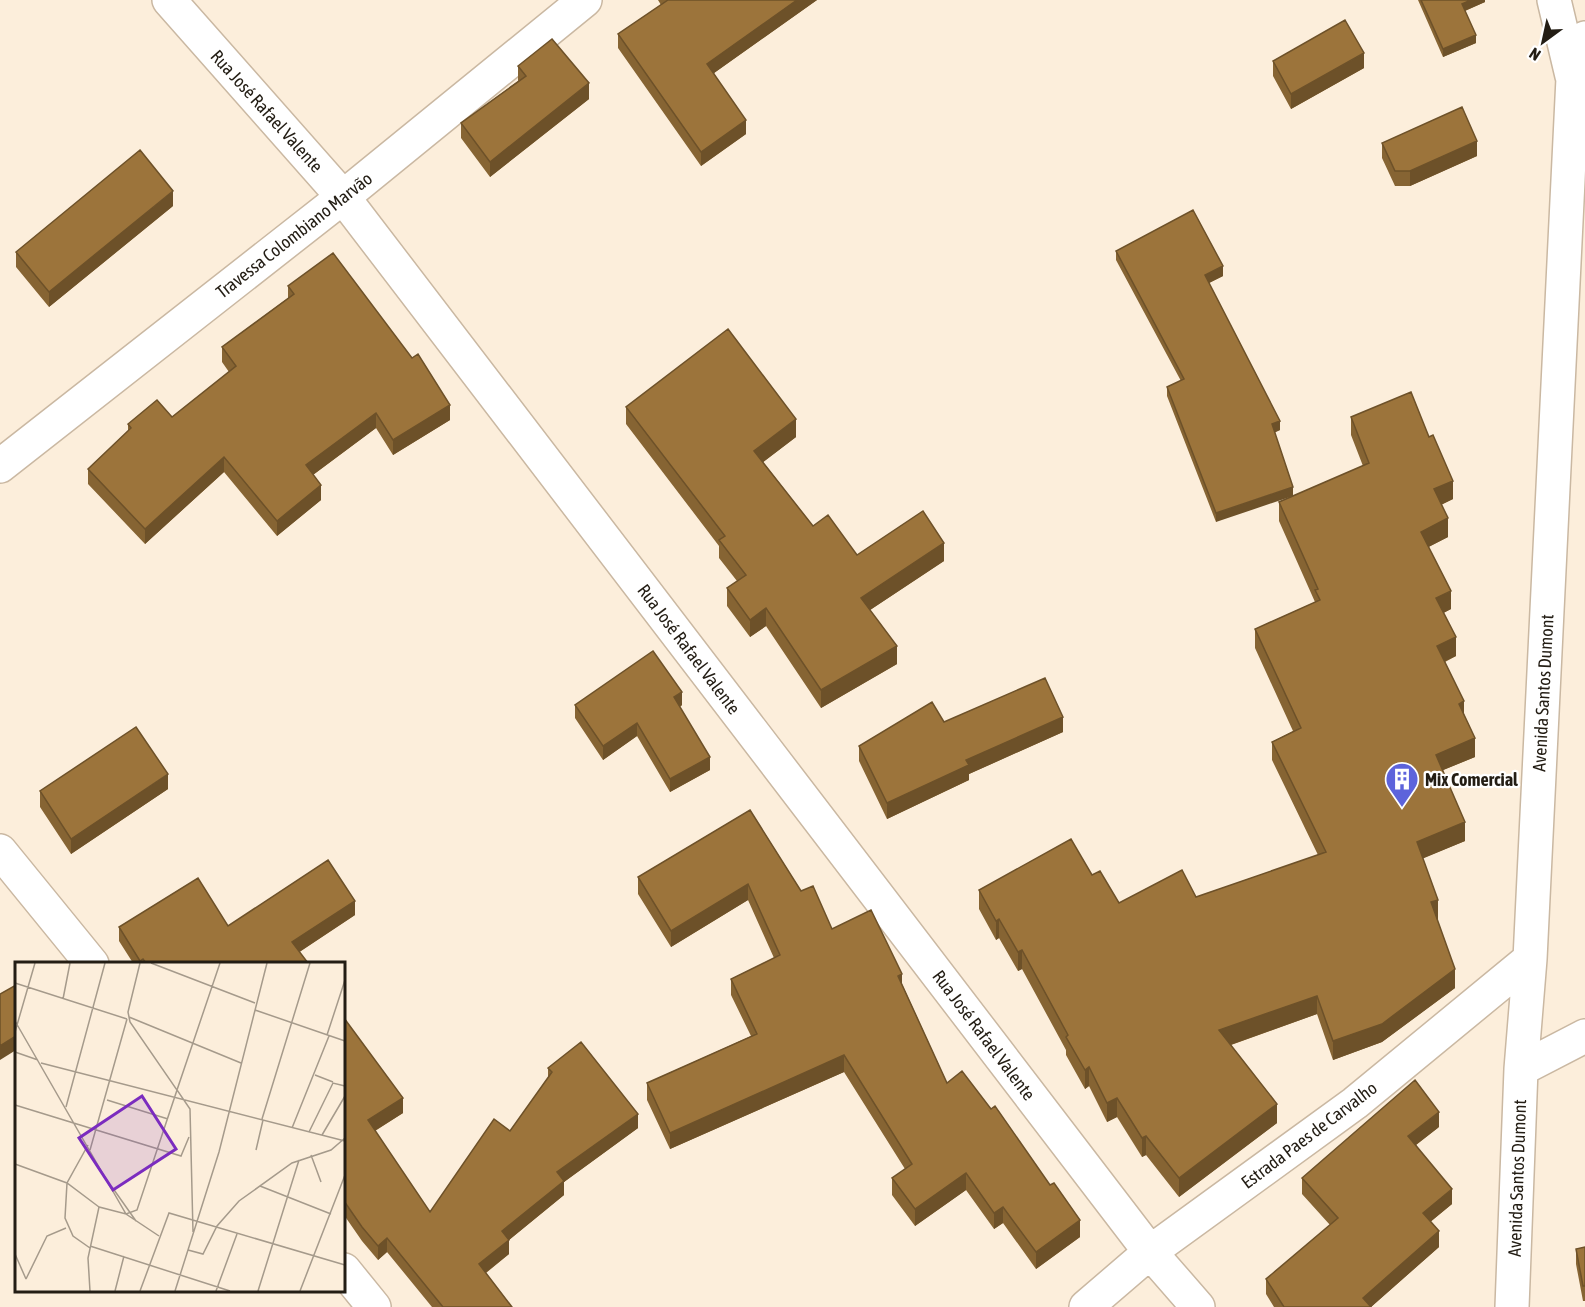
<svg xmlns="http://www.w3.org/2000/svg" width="1585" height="1307" viewBox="0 0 1585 1307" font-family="'Asap Condensed',sans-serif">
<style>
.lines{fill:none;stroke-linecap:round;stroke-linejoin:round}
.minor-casing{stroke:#cab8a2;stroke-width:36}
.major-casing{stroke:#cab8a2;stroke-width:36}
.minor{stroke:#fff;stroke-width:33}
.major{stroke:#fff;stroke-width:33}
.wall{fill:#866433}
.shaded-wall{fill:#6d5129}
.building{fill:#9c743b;stroke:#6d5129;stroke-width:1.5}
.labels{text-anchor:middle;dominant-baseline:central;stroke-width:4.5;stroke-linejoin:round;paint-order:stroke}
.street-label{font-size:18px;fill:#231d14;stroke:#fff}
.poi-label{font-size:18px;font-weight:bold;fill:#231d14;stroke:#fff;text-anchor:start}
.inset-road{fill:none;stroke:#a59a8b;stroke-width:1.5}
.view{fill:#7b2cbf;fill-opacity:0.15;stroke:#7b2cbf;stroke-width:3}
.inset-edge{fill:none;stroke:#231d14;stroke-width:3}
</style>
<rect width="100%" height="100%" fill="#fceedb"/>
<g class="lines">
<defs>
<path id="minor" d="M169,0l174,197 807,1055 48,55
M1554,0l18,76
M0,851l92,113
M1521,1069l64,-33
M344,1270l30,37
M1086,1307l64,-55 205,-149 175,-144
M1512,1307l9,-238 9,-110 43,-881 12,-40"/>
<path id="major" d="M0,466l343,-269 242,-197"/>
</defs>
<!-- minor casing -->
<use href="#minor" class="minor-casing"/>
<!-- major casing -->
<use href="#major" class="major-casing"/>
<!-- minor -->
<use href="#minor" class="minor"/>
<!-- major -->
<use href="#major" class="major"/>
</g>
<!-- wall -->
<path class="wall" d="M658,0h159l-103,73 32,61 -45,32 -83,-118v-14l43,-29z
M1418,0h67v2l-20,9 11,32 -33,14z
M1273,61l91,7 -73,41 -18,-33z
M518,66l71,33 -99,78 -29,-39v-15l57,-42z
M1382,143l95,13 -67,30h-15l-13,-28z
M173,206l-124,101 -33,-40v-15z
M1116,251l107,25 -14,7 71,147 -6,2 -58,90 -49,-126v-9l14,-6 -65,-121z
M288,286l162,134 -57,35 -17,-27 -63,47 8,25 -44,36 -53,-64 -79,72 -57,-60v-15l40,-38v-7l44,-7 57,-45 -7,-10v-15l66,-49z
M626,407l170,30 -33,25 50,64 44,29 87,6 -74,49 27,54 -76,44 -55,-82 -16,11 -23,-31v-18l10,-7 -18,-23v-12l-93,-122z
M1351,417l102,82 -12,6 7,32 -20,10 23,62 -8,4 13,43 -11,6 19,52 11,43 -32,13 22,71 -42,17 15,61h-1l18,69 -73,54 -49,18 -16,-46 -86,31 46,78 -98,74 -33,-42 -4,2 -25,-40 -10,5 -18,-36 -4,3 -19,-34v-5l-44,-81 -4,2 -19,-33 -3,2 -17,-31v-19l113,-15 27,28 77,-6 122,-42 -46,-95v-18l21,-11 -38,-83v-19l60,-27 -36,-81v-19l84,-36 -12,-31z
M575,705h107l-2,2 30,63 -40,22 -33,-56 -34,24 -28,-42z
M944,722l119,10 -94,42v6l-82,39 -28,-58v-15z
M168,789l-97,65 -31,-47v-16z
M750,810l51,81 31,38 70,55 45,99 133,154 -44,32 -33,-46 -9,6 -28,-39 -51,36 -23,-31v-17l13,-9 -61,-97 -174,77 -23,-49v-17l104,-47 -20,-41v-16l43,-21 -26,-58 -77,47 -33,-53v-17z
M355,915l-56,37 9,11h-175l-14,-22v-14l109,-1z
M344,1018l59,95 -28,18 55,81 80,-81 38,-53v-10l90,60 -74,54v13l-55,45v14l-23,19 26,34h-80l-45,-55 -9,8 -16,-19 -18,-26z
M1439,1127l-23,18 36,59 -22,18 9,25 -68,60h-97l-8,-13v-15l64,-54 -28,-31v-16z
M1585,1247v54h-2l-7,-37v-15z"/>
<!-- shaded-wall -->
<path class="shaded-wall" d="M797,0h20l-110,78v-14z
M1471,0h14v2l-23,10v-8z
M1476,35v8l-33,14v-8z
M1364,53v15l-73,41v-15z
M589,83v16l-99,78v-15z
M746,120v14l-45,32v-14z
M1477,141v15l-67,30v-15z
M173,191v15l-124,101v-15z
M1223,266v10l-18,9v-10z
M450,405v15l-57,35v-15z
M376,413v15l-70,52v-15z
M796,419v18l-42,32v-18z
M1280,421v9l-8,4v-10z
M224,457v15l-79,72v-15z
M1453,481v18l-19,9v-19z
M321,485v15l-44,36v-15z
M1293,487v9l-77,26v-9z
M1448,518v19l-27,14v-19z
M944,543v18l-83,55v-18z
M1451,591v18l-15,8v-19z
M766,608v18l-16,11v-17z
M1456,637v19l-19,9v-19z
M897,646v18l-76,44v-18z
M682,692v13l-8,5v-13z
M1464,701v19l-5,-16z
M1063,717v15l-94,42v6l-82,39v-16l79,-43z
M637,723v13l-34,24v-14z
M1475,738v19l-39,16v-18z
M710,757v13l-40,22v-13z
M168,774v15l-97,65v-15z
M1465,822v19l-48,20v-19z
M748,884v16l-77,47v-16z
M1438,900v19l-7,2v-19z
M355,901v14l-63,42v-15z
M999,919v19l-3,2v-19z
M1022,950v19l-4,2v-19z
M1455,969v19l-73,54 -49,18v-19z
M902,974v16l-4,-14z
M1317,996v18l-98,35v-19z
M16,1036v14l-16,10v-14z
M844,1055v17l-174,77v-16z
M1089,1067v19l-4,3v-19z
M403,1098v15l-35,22v-15z
M1117,1098v19l-10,5v-19z
M1277,1104v19l-98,74v-19z
M1439,1112v15l-31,24v-15z
M638,1114v14l-74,54v13l-55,45v14l-30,24v-14l23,-33 55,-59z
M1146,1136v19l-4,2v-19z
M966,1173v17l-51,36v-17z
M1452,1189v15l-29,24v-15z
M1003,1207v16l-9,6v-16z
M1080,1220v17l-44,32v-17z
M1439,1231v16l-68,60 -8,-9z
M387,1238v14l-9,8v-14z"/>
<!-- building -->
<path class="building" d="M668,0h129l-90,64 39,56 -45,32 -83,-118z
M1421,0h50l-9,4 14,31 -33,14z
M1345,20l19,33 -73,41 -18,-33z
M552,39l37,44 -99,79 -29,-39 65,-47 -8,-10z
M1462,107l15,34 -67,30h-15l-13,-28z
M140,150l33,41 -124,101 -33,-40z
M1193,210l30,56 -18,9 75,146 -8,3 21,63 -77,26 -49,-126 17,-8 -68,-128z
M333,253l79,105 6,-4 32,51 -57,35 -17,-27 -70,52 15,20 -44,36 -53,-64 -79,72 -57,-60 43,-41 -3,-4 29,-24 15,17 64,-51 -14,-19 72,-53 -6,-8z
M728,329l68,90 -42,32 59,75 15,-11 29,40 66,-44 21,32 -83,55 36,48 -76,44 -55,-82 -16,12 -23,-32 19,-13 -27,-35 6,-4 -99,-129z
M1411,392l18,45 4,-2 20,46 -19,8 14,29 -27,14 30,59 -15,7 20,39 -19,9 27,55 -5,3 16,34 -39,17 29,67 -48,20 21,58 -7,2 24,67 -73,55 -49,17 -16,-45 -98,34 58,74 -98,74 -33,-42 -4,2 -25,-40 -10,5 -18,-36 -4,3 -19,-33 2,-2 -46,-85 -4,2 -19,-33 -3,2 -17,-31 92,-51 21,36 8,-4 19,32 63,-33 14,27 130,-45 -54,-110 29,-14 -46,-99 65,-29 -5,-10 3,-1 -39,-87 90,-39 -18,-46z
M653,651l29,41 -8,5 36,60 -40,22 -33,-56 -34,23 -28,-41z
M1045,678l18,39 -97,43 3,5 -82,38 -28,-57 73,-44 12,20z
M136,727l32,47 -97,65 -31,-48z
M750,810l51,81 12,-5 19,43 39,-19 31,64 -4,2 49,107 15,-12 29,38 4,-3 55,79 4,-2 26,37 -44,32 -33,-45 -9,6 -28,-40 -51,36 -23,-31 20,-14 -68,-109 -174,78 -23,-50 110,-49 -26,-55 49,-24 -32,-71 -77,47 -33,-54z
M328,860l27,41 -63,41 16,21h-162l-3,-4 -3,2 -21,-34 79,-49 30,48z
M16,985v51l-16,10v-52z
M344,1018l59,80 -35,22 62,92 64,-93 16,12 42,-59 -4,-4 33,-26 57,72 -81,58 7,9 -62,50 7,9 -30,24 33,43h-69l-56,-69 -9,8 -16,-19 -18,-26z
M1415,1080l24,32 -31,24 44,53 -29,24 16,18 -76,67 8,9h-87l-18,-28 72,-61 -36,-40z
M1585,1247v39h-2l-7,-37z"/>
<!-- icons -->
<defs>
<symbol id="building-pin" viewBox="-11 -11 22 30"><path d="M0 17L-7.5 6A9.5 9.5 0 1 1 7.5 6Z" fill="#5d63db" stroke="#fff"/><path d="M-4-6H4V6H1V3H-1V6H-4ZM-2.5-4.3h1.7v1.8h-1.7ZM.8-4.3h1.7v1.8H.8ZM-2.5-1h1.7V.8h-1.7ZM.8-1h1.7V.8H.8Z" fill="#fff"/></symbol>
</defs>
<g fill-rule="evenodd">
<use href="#building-pin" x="1383" y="760" width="38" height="52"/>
</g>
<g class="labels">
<!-- street labels -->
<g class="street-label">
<text transform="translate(267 111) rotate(48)">Rua José Rafael Valente</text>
<text transform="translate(294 235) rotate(-38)">Travessa Colombiano Marvão</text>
<text transform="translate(689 649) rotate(53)">Rua José Rafael Valente</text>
<text transform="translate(1543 693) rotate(-87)">Avenida Santos Dumont</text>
<text transform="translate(984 1035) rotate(53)">Rua José Rafael Valente</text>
<text transform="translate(1309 1135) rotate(-37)">Estrada Paes de Carvalho</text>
<text transform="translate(1517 1178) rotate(-88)">Avenida Santos Dumont</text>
</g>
<!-- poi labels -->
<g class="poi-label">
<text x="1425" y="779">Mix Comercial</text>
</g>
</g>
<!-- overview -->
<g transform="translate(15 962)">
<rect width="330" height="330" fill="#fceedb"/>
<path class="inset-road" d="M136,1l104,40M0,21l112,36M48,37l7,-36M240,48l90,31M114,55l112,46M0,59l111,193 33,22M0,70l20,-69M312,73l18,-55M0,90l23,8M26,101l304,78M300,113l18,7M92,138l61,19M0,143l166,51 8,-19M51,145l39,-144M247,157l48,-156M277,166l37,-92M294,170l24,-49 12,3M307,173l23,-39M73,183l-21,38 -2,35 8,18 17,12M75,188l37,-131M241,188l7,-30M296,193l10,27M0,202l52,19 32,24M245,224l71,28M97,225l24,34M178,270l-3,-123 -13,-19 43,-127M75,284l140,45M173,288l15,4 14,-28 22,-25 53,-38 39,-13 14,-12M0,292l11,25M11,317l21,-43 19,-8M75,329l-2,-33 11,-51 27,7 11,-4 40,-120 -47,-68 -2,-10 12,-49M100,329l9,-35M125,329l29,-78 176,52M160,329l44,-139 48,-189M201,329l21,-57M243,329l41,-131M285,329l45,-116"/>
<path class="view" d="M127,134l34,53 -63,41 -34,-52z"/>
<rect width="330" height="330" class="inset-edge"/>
</g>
<!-- north arrow -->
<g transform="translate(1543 42) rotate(213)" stroke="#ffffff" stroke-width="4.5" paint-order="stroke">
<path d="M0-4.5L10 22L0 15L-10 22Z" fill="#231d14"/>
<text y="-9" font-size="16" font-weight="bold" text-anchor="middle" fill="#231d14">N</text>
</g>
</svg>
